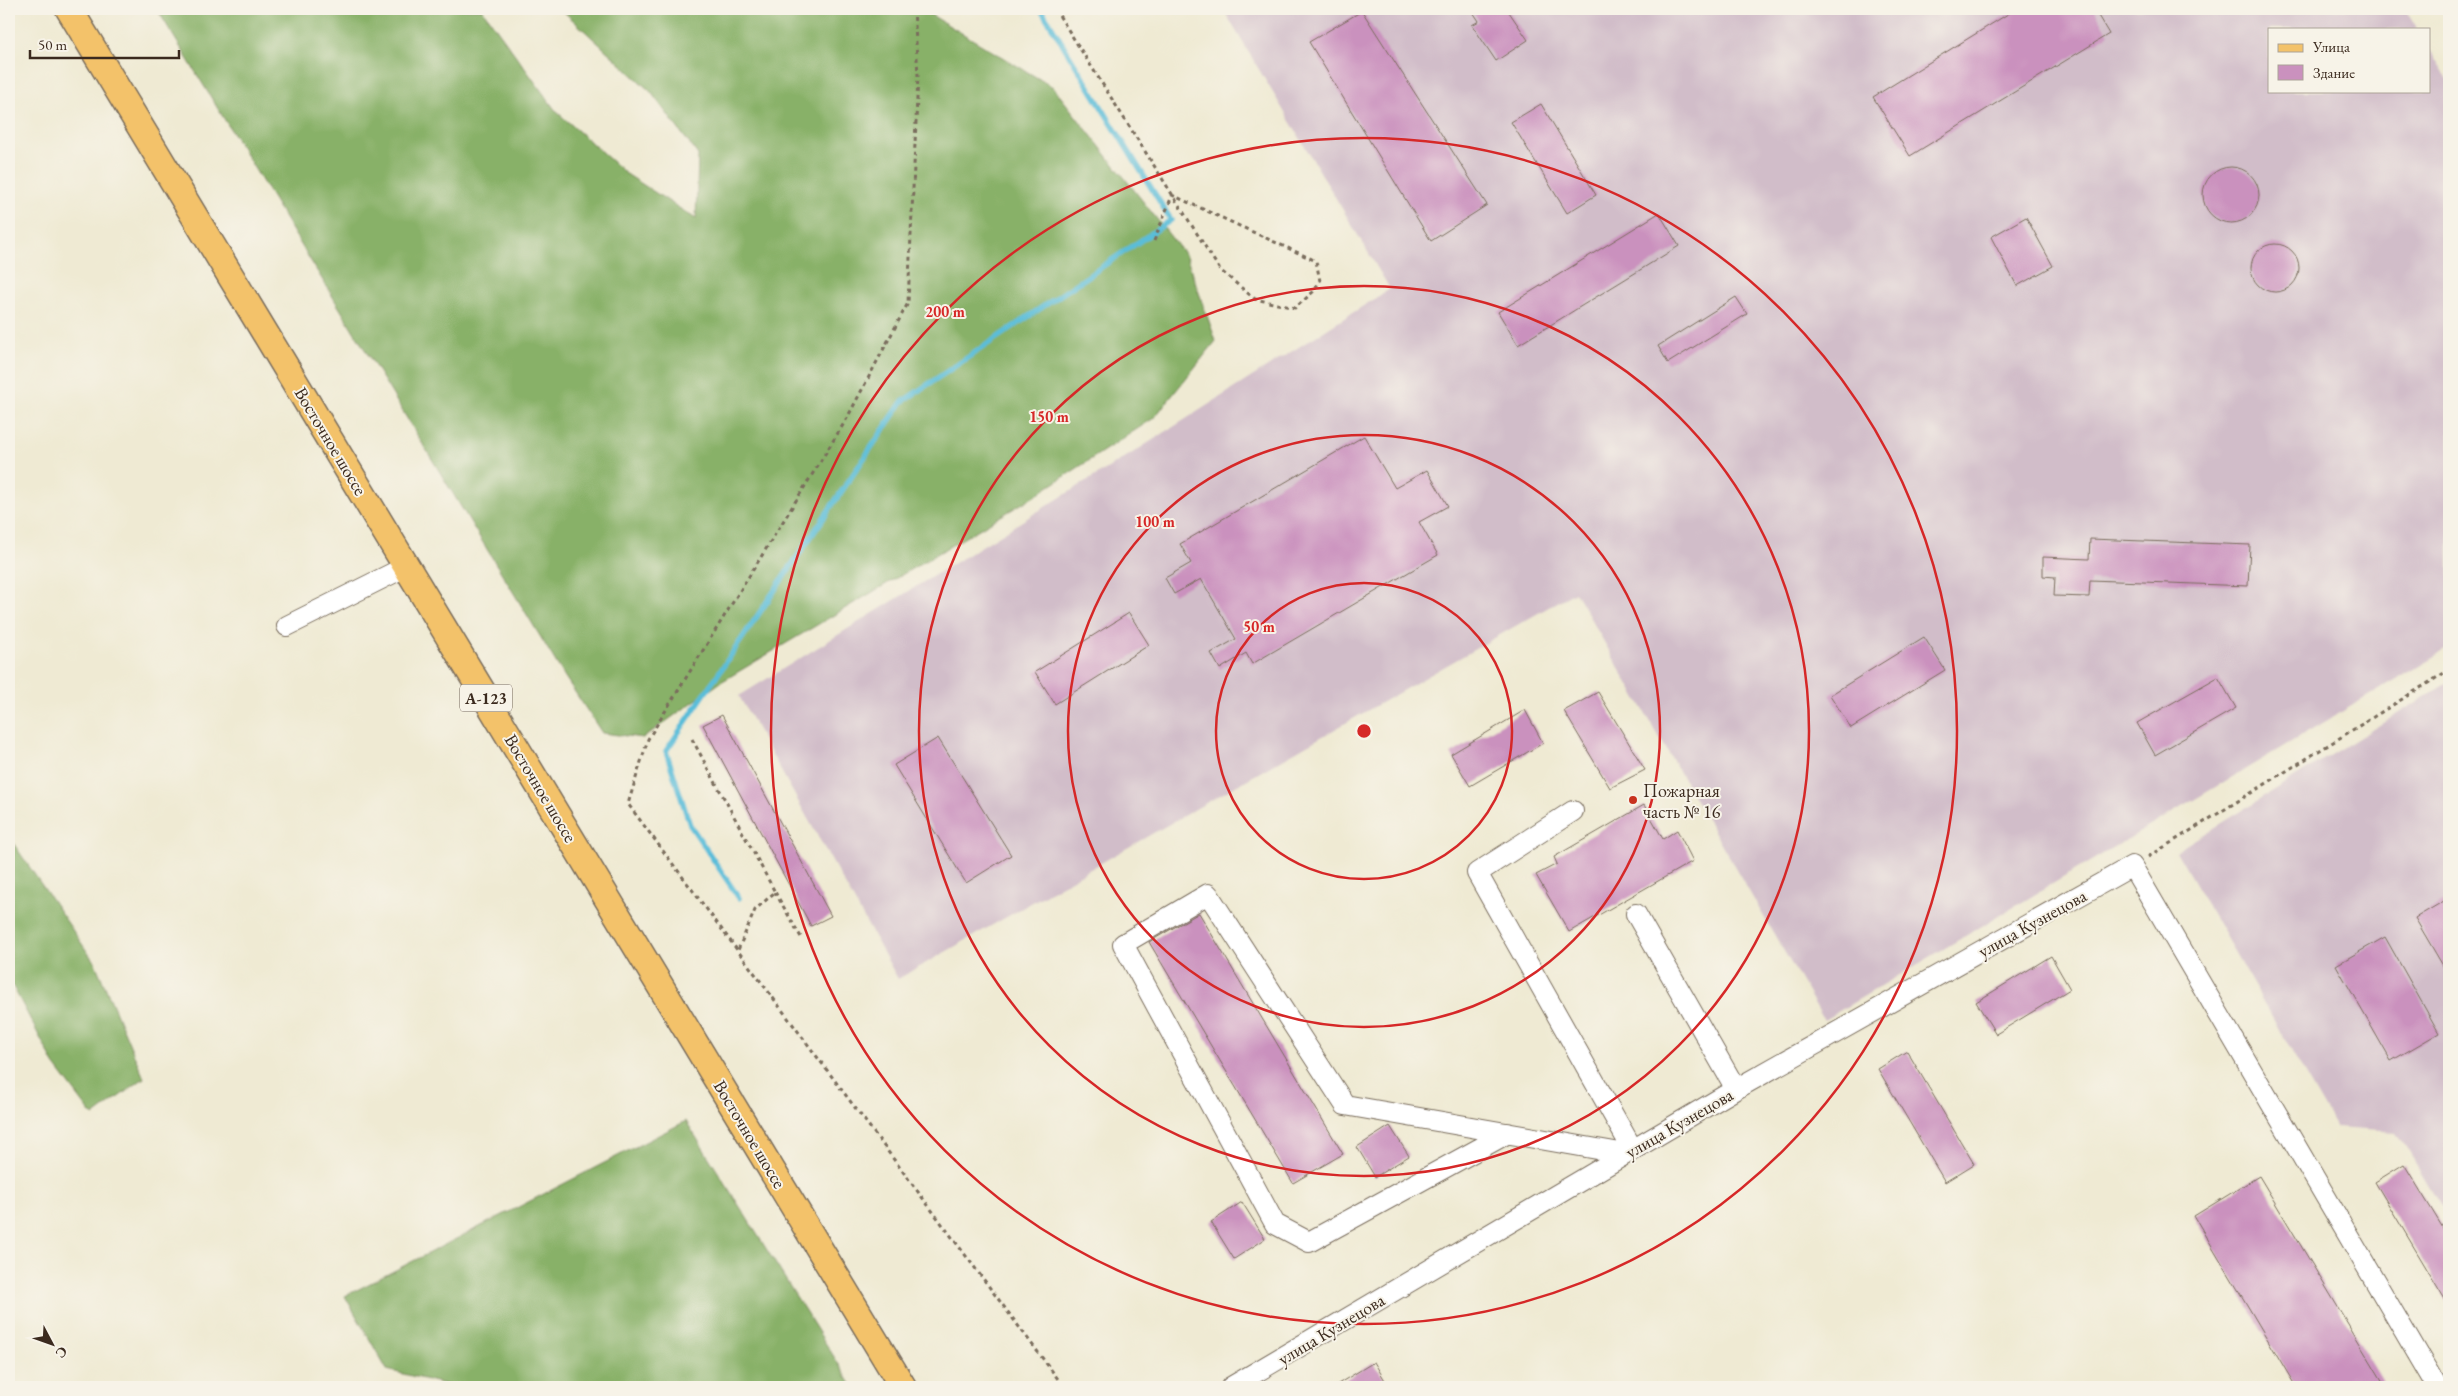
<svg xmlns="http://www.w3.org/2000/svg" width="2458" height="1396" viewBox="0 0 2458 1396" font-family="'EB Garamond',serif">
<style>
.industrial{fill:#d1bdc9}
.forest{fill:#88b168;stroke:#626e43}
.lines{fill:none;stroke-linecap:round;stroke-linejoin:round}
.stream{stroke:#5abdd9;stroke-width:5.5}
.building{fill:#ca91be}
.minor-casing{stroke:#7a6d5d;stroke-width:22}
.major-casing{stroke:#7a6d5d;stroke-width:29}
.path{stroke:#7a6d5d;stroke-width:3;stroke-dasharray:4 4;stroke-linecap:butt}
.minor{stroke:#fff;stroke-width:20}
.major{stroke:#f3c26a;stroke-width:26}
.ring{fill:none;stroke:#d62828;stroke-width:2.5}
.poi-dot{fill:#c8321e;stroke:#f7f3e8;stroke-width:2}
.labels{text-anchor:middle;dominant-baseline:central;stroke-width:4;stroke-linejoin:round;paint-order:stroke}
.shield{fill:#f7f3e8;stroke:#73665b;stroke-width:1}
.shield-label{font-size:16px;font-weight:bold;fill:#3b2a1e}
.street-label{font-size:18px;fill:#3b2a1e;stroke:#f7f3e8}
.poi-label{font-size:18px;fill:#3b2a1e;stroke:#f7f3e8;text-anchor:start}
.centre{fill:#d62828;stroke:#f7f3e8;stroke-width:2.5}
.ring-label{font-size:15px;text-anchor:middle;font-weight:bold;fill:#d62828;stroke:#f7f3e8;stroke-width:4;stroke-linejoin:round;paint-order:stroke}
</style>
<rect width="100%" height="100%" fill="#f7f3e8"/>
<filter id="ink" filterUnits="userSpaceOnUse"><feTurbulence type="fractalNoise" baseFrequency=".02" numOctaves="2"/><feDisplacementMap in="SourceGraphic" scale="10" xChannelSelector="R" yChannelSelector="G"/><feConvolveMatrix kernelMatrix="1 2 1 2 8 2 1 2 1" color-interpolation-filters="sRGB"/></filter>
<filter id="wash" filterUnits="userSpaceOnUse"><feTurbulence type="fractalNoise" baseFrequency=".0096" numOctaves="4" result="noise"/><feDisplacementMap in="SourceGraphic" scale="20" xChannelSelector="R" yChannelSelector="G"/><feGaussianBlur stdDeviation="1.12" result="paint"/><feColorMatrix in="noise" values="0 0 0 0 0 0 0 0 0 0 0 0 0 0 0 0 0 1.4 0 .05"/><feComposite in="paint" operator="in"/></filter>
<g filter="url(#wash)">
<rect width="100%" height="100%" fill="#efead3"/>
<!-- industrial -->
<path class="industrial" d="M1223,9h1182l12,20h-148v62h160v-43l20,34v566l-625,372 -249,-428 -677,387 -159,-283 395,-244 256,-163z
M2449,682v537l-52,-87 -61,-4 -160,-277z"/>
<!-- forest -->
<path class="forest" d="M157,9h325l74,102 69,62 71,46 2,-64 -48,-64 -89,-82h360l132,78 133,169 30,85 -62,77 -121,79 -312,185 -78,56 -41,-5 -37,-56z
M9,837l86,126 49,115 -51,38 -39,-52 -45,-85z
M686,1121l167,266h-397l-69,-17 -42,-74z"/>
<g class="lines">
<!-- stream -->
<path class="stream" d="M739,898l-49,-73 -24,-74 236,-349 269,-182 -130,-211"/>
</g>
<g id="blocks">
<!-- building -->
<path class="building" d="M1471,9h36l21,31 -32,21 -24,-36 7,-4z
M2016,9h78l15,25 -199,122 -37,-59z
M1362,11l125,194 -56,36 -122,-199z
M1541,104l55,91 -29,18 -56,-91z
M2203 195a28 28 0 1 1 56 0a28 28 0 1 1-56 0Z
M1659,213l20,33 -161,99 -20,-33z
M2026,217l27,49 -36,20 -26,-49z
M2251 268a24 24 0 1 1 48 0a24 24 0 1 1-48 0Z
M1736,297l11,17 -79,49 -10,-17z
M1364,436l31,52 32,-18 21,36 -29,16 19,33 -186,109 -6,-11 -26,16 -9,-16 25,-14 -35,-60 -27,15 -9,-16 26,-15 -11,-19z
M2090,539l160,6 -2,41 -158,-6 -1,17 -35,-1 1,-19 -12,-1v-19l46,2z
M1129,613l20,32 -94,59 -20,-32z
M1924,637l21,33 -94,58 -21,-33z
M2218,677l18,31 -81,47 -18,-32z
M1598,692l47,78 -35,18 -46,-77z
M1525,710l18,33 -73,43 -19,-32z
M722,715l109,201 -20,10 -108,-201z
M938,738l73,117 -45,28 -72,-118z
M1644,805l19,34 14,-9 16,31 -124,71 -33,-57 21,-11 -3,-7z
M2449,898v78l-34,-58z
M1199,913l144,241 -50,29 -144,-241z
M2385,937l54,96 -48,28 -55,-96z
M2051,956l19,33 -74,45 -20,-32z
M1907,1051l67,113 -29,18 -67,-113z
M1390,1126l19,30 -34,21 -18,-30z
M2404,1164l45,74v68l-74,-124z
M2259,1176l127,211h-90l-102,-171z
M1242,1202l23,37 -31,20 -23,-37z
M1374,1362l15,25h-56z"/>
</g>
</g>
<g filter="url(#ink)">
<use href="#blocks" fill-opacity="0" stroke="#7a6d5d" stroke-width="1"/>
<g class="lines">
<defs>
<path id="minor" d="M287,626l120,-60
M1573,811l-96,62 156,277
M1636,914l100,175
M1508,1133l-199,109 -34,-18 -152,-280 85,-50 137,211 281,49
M1231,1387l505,-298 396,-223 305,521"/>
<path id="major" d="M69,9l834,1378"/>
</defs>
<!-- minor casing -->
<use href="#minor" class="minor-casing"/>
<!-- major casing -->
<use href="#major" class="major-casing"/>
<!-- path -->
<path class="path" d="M914,9l4,66 -10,228 -62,117 -198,319 -20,65 436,583
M1055,9l165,261 35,29 40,9 18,-16 7,-11 -4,-20 -144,-66
M1154,241l18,-45
M692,739l83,153 -20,18 -17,40
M2148,857l301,-187
M775,892l27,47"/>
<!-- minor -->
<use href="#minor" class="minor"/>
<!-- major -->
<use href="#major" class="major"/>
</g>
</g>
<!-- distance rings -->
<g class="ring">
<circle cx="1364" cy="731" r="148"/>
<circle cx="1364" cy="731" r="296"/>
<circle cx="1364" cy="731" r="445"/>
<circle cx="1364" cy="731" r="593"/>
</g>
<!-- markers -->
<circle class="poi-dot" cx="1633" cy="800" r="5"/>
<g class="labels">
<!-- shield labels -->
<rect class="shield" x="460" y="684.5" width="52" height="27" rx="4"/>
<g class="shield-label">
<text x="486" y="698">А-123</text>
</g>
<!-- street labels -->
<g class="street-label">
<text transform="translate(331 441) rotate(59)">Восточное шоссе</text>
<text transform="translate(541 788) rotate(59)">Восточное шоссе</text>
<text transform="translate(2032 923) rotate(-29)">улица Кузнецова</text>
<text transform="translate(1679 1123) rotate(-30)">улица Кузнецова</text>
<text transform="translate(750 1134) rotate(59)">Восточное шоссе</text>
<text transform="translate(1331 1329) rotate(-31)">улица Кузнецова</text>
</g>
<!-- poi labels -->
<g class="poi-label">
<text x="1643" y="790">Пожарная<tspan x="1643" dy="21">часть № 16</tspan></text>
</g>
</g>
<circle cx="1364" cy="731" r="8" class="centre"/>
<g class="ring-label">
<text x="945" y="317">200 m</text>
<text x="1049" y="422">150 m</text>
<text x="1155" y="527">100 m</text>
<text x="1259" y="632">50 m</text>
</g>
<!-- margin -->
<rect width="2458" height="1396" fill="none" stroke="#f7f3e8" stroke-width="30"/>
<!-- legend -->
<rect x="2268" y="28" width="162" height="65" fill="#f7f3e8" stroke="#aca397"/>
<rect x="2278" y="44" width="25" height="8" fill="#f3c26a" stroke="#aca397"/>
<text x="2313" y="52" font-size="15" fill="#3b2a1e">Улица</text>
<rect x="2278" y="65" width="25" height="15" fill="#ca91be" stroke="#aca397"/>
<text x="2313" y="78" font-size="15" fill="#3b2a1e">Здание</text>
<!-- north arrow -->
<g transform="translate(52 1344) rotate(131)" stroke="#f7f3e8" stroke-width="4" paint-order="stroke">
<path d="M0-4L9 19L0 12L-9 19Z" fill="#3b2a1e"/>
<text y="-8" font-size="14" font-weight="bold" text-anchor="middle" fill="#3b2a1e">С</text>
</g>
<!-- scale -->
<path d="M30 50v8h149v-8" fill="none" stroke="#3b2a1e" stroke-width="2.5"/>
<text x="38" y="50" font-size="15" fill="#3b2a1e" stroke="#f7f3e8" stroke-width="4" paint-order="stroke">50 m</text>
</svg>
